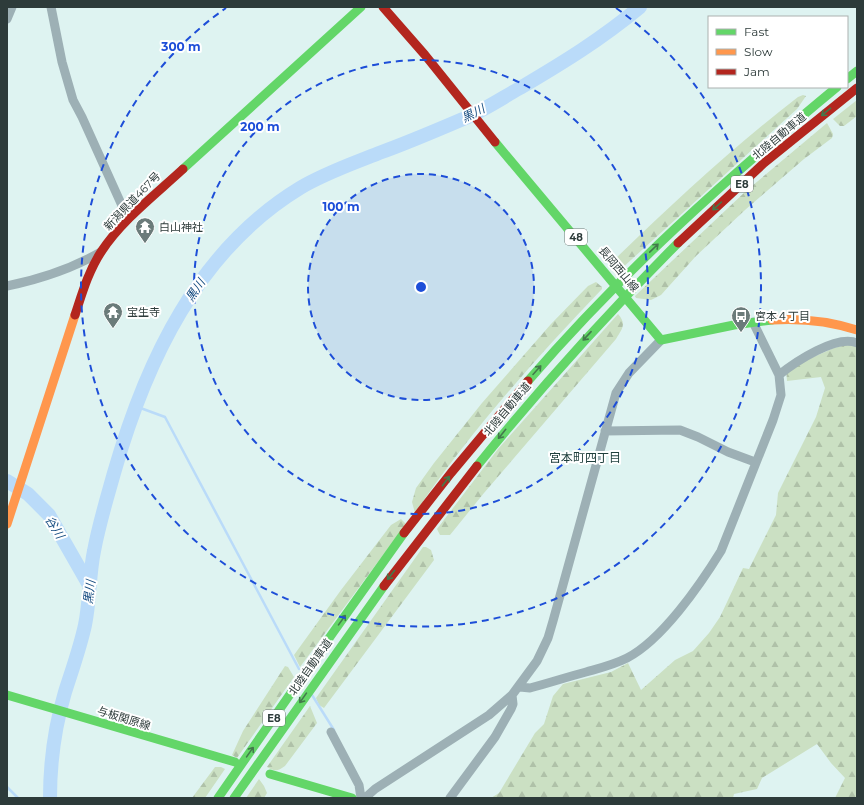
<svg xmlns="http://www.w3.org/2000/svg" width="864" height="805" viewBox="0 0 864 805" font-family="Montserrat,'Noto Sans JP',sans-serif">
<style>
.forest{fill:url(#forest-firs)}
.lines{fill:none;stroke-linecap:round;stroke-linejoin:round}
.stream{stroke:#badbf9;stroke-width:2.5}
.river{stroke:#badbf9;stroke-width:14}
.street{stroke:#9db0b5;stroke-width:9}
.fast{stroke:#63d668;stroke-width:9}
.slow{stroke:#ff974d;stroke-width:9}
.jam{stroke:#b3261e;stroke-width:9}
.oneway{stroke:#43794c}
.ring{fill:none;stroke:#1d4ed8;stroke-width:2;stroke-dasharray:7 5}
.labels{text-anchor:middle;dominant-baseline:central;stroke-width:4;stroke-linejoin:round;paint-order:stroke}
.shield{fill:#fff;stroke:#6c7675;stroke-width:1}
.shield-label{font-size:10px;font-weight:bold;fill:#2d3b3a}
.street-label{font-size:11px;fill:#2d3b3a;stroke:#fff}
.poi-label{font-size:11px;fill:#2d3b3a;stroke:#fff;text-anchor:start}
.water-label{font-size:12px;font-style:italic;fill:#144b80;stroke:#fff}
.neighbourhood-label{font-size:12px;fill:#1f3f3c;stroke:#fff}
.centre{fill:#1d4ed8;stroke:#fff;stroke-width:2}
.ring-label{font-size:12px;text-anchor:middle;font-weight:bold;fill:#1d4ed8;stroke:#fff;stroke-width:4;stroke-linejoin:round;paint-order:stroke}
</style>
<defs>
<pattern id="forest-firs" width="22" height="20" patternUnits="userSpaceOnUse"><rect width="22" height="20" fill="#cbe0c3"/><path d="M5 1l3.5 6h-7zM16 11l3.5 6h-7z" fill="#afc1a8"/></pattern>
</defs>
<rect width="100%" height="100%" fill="#def3f1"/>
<!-- forest -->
<path class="forest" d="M803,95l3,1 -9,13 -177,161 -7,-5 1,-5c59,-57 119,-113 184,-163z
M857,100v16l-13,10h-4l-7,-7z
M827,123l6,11 -1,4 -28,21 -59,51 -49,46 -35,39 -10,5 -15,-2 -1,-2 111,-105z
M596,282l6,5v2c-67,70 -132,143 -187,224l-3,-11 4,-14 18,-25 48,-60 69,-79 37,-38z
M618,314c9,10 4,15 -2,25l-132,154 -34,42h-10l-3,-6 61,-80z
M851,344l6,1v453h-22l10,-20 -14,-15 -14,-19 -55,34 -5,11 -23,5 -1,4h-242l8,-5 36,-60 9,-9 9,-28 10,-12 48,-12 17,-9 13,27 34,-30 18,-9 16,-18 11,-16 23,-49 6,1 27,-54 2,-22 38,-76 9,-29 -4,-11 -34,4 -1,-12 48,-21z
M401,519l5,5 -106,143 -6,-12 47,-65 50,-65z
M423,547h3l5,3 3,10 -110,148 -5,-3 -3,-7z
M285,666l3,1 6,10 -57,81 -5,-3 11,-24z
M310,706l7,17 -32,43c-7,5 -10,6 -18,1z
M215,767h6l4,2 -20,29h-13z
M259,779l5,7 3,7 -3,5h-18z"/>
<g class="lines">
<!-- stream -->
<path class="stream" d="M135,406l30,11 134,252
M312,695l22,35
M7,787l11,11"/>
<!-- river -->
<path class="river" d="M7,481l21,13 21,21 40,70
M50,798c0,-35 5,-72 15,-106 7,-22 15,-44 20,-67 5,-24 4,-50 9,-74 5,-27 13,-53 20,-78 32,-112 84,-223 186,-285 25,-15 52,-24 79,-35 28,-10 56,-22 84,-34 20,-8 39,-21 57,-31 44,-26 80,-48 120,-81"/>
<!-- street -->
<path class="street" d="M51,7l11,55 11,38 9,17 46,102
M7,19l5,-12
M7,286c34,-7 64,-17 94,-34
M779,375c16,-13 58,-41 78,-32
M605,431l75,-1 18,7 30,15 27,10
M520,687l10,1c19,-5 37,-11 56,-16 14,-4 27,-7 41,-14 35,-18 73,-73 94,-107l52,-131 8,-25 -2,-20 -26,-53
M331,732l28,53 2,13
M365,798l10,-9 94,-61 20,-13 23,-20 25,-34 11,-23 5,-17 63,-228 13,-20 32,-33
M450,798l45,-61 16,-28 2,-5 -1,-9"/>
<!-- fast -->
<path class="fast" d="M847,79l10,-8
M495,142l166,198 73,-15 38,-5
M183,169l178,-162
M528,381c93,-108 199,-203 309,-294
M477,466c63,-78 130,-152 201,-223
M7,695l228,67
M270,774l82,24
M218,798l114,-164 72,-101
M234,798l150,-212"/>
<!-- slow -->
<path class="slow" d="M772,320c30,-2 57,1 85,10
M7,524l68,-209"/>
<!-- jam -->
<path class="jam" d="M383,7l42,48 70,87
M678,243l86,-80 93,-75
M75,315c7,-21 13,-43 26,-63 21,-32 54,-57 82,-83
M404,533l47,-60 77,-92
M384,586l93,-120"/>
</g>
<!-- one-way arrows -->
<defs><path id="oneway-shaft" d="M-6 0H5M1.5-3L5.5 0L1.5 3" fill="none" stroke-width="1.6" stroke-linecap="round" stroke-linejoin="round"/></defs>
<g class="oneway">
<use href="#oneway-shaft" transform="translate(826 112) rotate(141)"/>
<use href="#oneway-shaft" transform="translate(717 206) rotate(138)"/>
<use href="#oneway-shaft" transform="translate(654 248) rotate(-44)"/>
<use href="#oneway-shaft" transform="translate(587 336) rotate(133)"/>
<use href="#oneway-shaft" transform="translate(537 370) rotate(-48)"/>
<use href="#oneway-shaft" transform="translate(502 434) rotate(129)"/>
<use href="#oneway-shaft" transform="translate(446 481) rotate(-53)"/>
<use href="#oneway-shaft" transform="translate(391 575) rotate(128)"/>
<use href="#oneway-shaft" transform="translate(342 620) rotate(-54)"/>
<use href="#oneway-shaft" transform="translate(303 698) rotate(125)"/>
<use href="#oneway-shaft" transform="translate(250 752) rotate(-55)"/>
</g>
<!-- distance rings -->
<circle cx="421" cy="287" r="113" fill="#1d4ed8" fill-opacity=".12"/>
<g class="ring">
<circle cx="421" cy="287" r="113"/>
<circle cx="421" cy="287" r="227"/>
<path d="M616 8A340 340 0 1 1 226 8"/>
</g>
<!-- icons -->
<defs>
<symbol id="temple-pin" viewBox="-11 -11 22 30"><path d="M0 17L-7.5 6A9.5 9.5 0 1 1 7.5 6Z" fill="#6b7b7a" stroke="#fff"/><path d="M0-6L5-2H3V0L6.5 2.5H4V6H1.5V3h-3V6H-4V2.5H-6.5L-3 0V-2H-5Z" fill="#fff"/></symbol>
<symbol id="bus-pin" viewBox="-11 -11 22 30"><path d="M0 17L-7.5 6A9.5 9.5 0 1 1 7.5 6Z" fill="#6b7b7a" stroke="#fff"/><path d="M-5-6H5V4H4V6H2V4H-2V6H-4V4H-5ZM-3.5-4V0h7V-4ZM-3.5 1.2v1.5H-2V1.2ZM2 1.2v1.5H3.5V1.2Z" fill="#fff"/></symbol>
</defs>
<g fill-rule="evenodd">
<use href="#temple-pin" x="134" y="216" width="22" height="30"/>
<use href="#temple-pin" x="102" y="301" width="22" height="30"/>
<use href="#bus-pin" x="730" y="305" width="22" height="30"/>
</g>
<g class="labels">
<!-- shield labels -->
<g class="shield">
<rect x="731" y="176" width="22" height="16" rx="3"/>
<rect x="565" y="229" width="22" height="16" rx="3"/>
<rect x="263" y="710" width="22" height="16" rx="3"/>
</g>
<g class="shield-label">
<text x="742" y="184">E8</text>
<text x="576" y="237">48</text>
<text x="274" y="718">E8</text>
</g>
<!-- street labels -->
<g class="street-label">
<text transform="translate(779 136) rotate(-40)">北陸自動車道</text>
<text transform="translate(132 201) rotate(-46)">新潟県道467号</text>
<text transform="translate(619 269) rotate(50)">長岡西山線</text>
<text transform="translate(507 409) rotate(-50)">北陸自動車道</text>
<text transform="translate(310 667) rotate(-55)">北陸自動車道</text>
<text transform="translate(124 718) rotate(17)">与板関原線</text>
</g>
<!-- poi labels -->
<g class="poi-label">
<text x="159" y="227">白山神社</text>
<text x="127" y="312">宝生寺</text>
<text x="755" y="316">宮本４丁目</text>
</g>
<!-- water labels -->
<g class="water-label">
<text transform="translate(473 113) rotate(-27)">黒川</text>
<text transform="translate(195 290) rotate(-56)">黒川</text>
<text transform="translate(55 527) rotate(58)">谷川</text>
<text transform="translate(89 592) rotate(-83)">黒川</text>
</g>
<!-- neighbourhood labels -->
<g class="neighbourhood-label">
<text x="585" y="457">宮本町四丁目</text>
</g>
</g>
<circle cx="421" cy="287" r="6" class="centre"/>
<g class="ring-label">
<text x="181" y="51">300 m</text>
<text x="260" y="131">200 m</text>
<text x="341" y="211">100 m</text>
</g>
<!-- border -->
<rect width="864" height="805" fill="none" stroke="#2d3b3a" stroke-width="16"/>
<!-- legend -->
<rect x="708" y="16" width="140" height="72" fill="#ffffff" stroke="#abb1b0"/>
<rect x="716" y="29" width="20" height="6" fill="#63d668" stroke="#abb1b0"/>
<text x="744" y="36" font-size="12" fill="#2d3b3a">Fast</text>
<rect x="716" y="49" width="20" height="6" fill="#ff974d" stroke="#abb1b0"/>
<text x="744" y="56" font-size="12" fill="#2d3b3a">Slow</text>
<rect x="716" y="69" width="20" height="6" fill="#b3261e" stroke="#abb1b0"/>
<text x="744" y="76" font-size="12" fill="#2d3b3a">Jam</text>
</svg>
